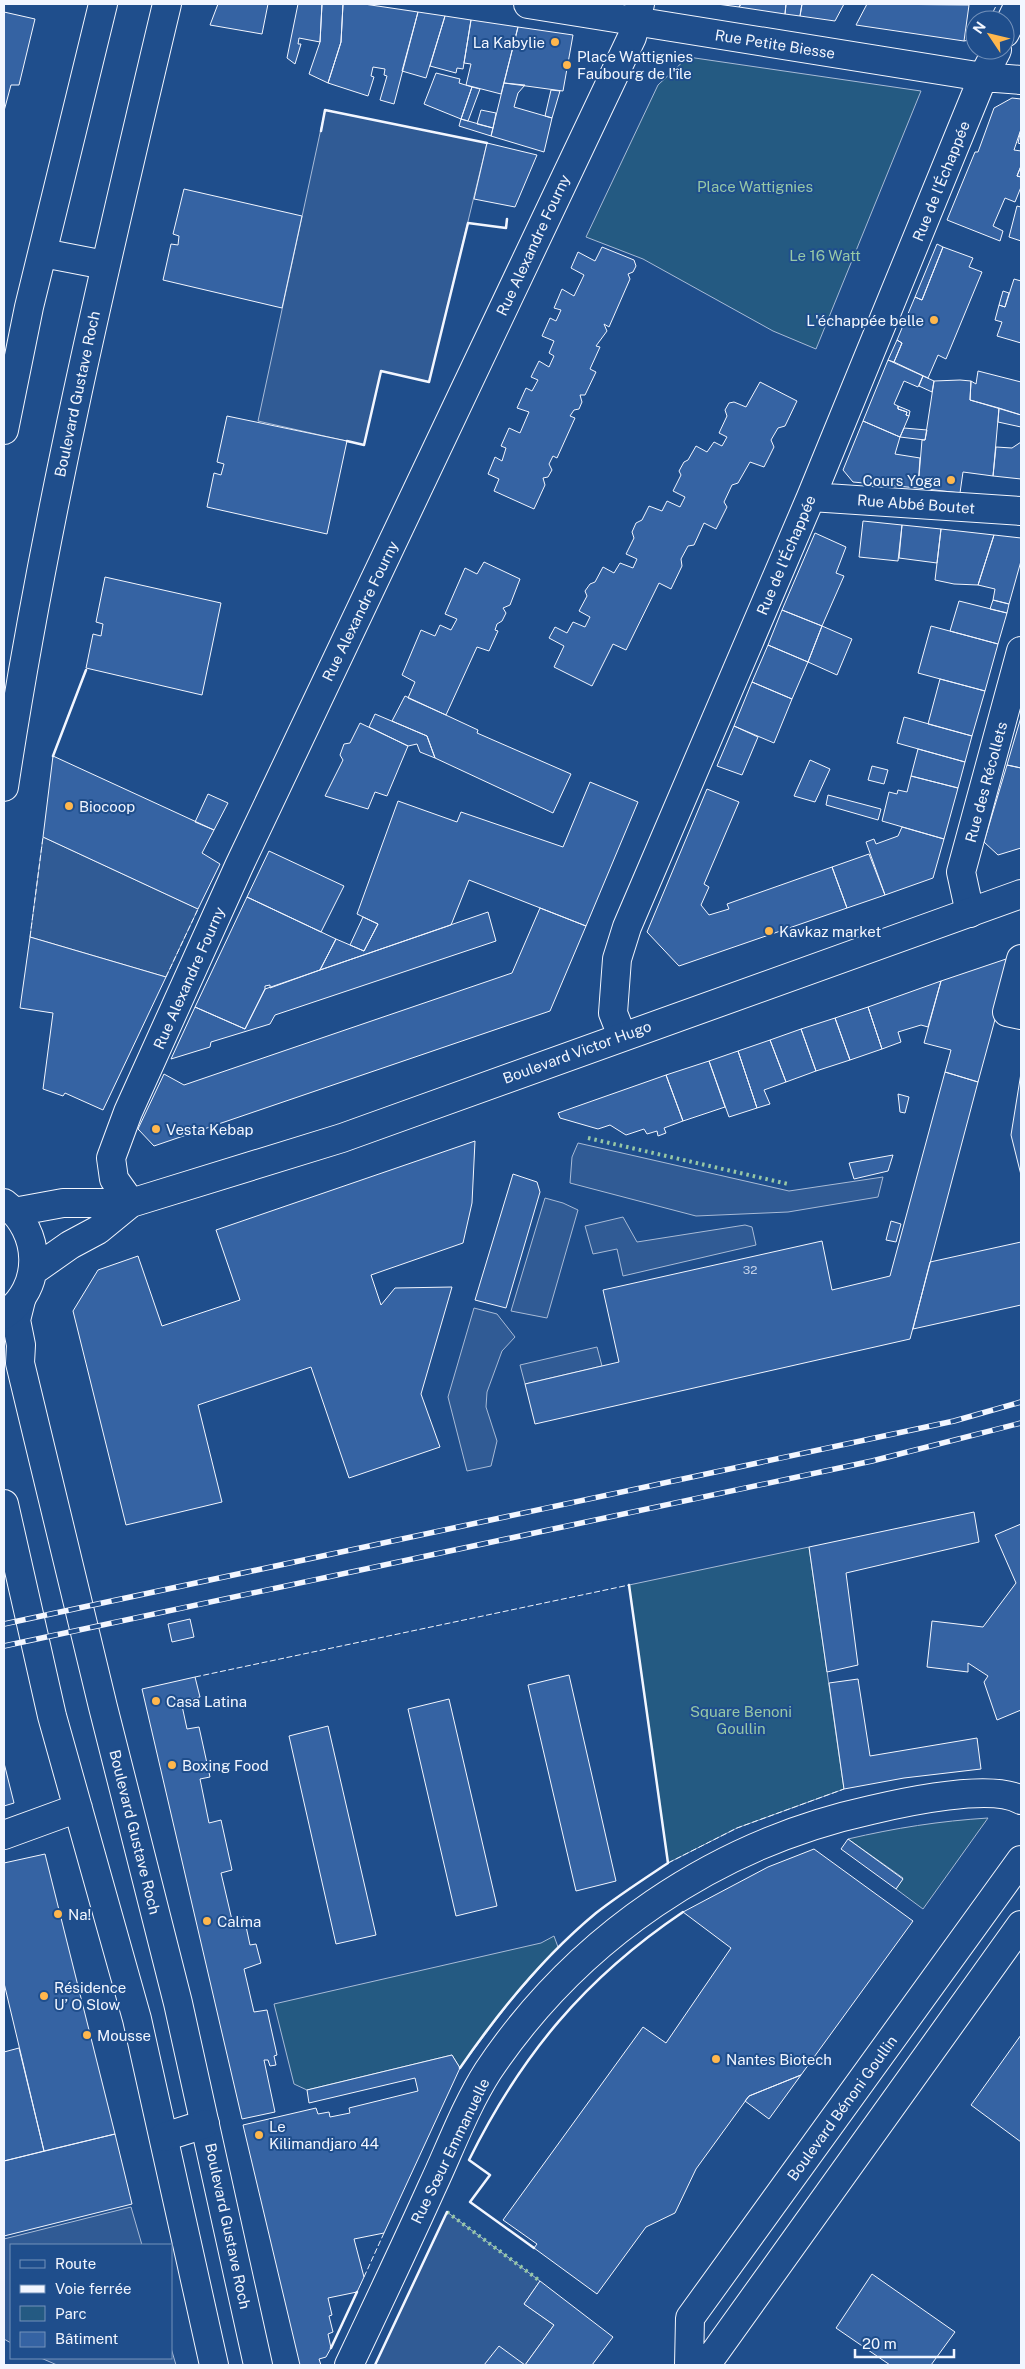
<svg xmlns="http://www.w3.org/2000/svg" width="1025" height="2369" font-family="'Public Sans',sans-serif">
	<rect width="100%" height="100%" fill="#1f4e8c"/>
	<path fill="#245a82" stroke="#a8bbd7" d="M688,57L921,91L816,349L773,331L643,259L586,237L658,85Z
		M809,1547L844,1789L737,1828L668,1863L629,1585Z
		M988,1818L923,1909L896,1889L903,1878L848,1839C895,1828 940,1821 988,1818Z
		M554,1936L558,1947L509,2003L460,2068L452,2055L307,2090L294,2084L274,2004L541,1943Z"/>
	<path fill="#305b95" stroke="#a8bbd7" d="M325,110L487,143L429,382L381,371L364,445L258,421Z
		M43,837L198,909L166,977L30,937Z
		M578,1143L789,1191L883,1177L878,1197L788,1212L696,1216L570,1183L572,1157Z
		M545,1198L563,1203L578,1210L547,1318L511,1311Z
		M623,1217L637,1242L745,1225L752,1227L756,1245L623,1276L617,1249L593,1254L585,1226Z
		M474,1308L497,1314L515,1337L502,1351L487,1392L486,1407L497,1441L491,1466L467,1471L448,1397Z
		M597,1347L602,1366L525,1384L520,1365Z
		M131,2207L142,2245H11V2343L4,2339V2239Z
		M447,2212L540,2281L524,2304L554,2325L525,2365H375Z
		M171,2348L176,2365H57L41,2358H171Z"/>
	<path fill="#3563a3" stroke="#f2f6ff" d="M218,4H268L262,34L210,25Z
		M298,4H322L320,42L299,38L298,44H301L295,64L287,58Z
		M322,4H343L341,42L328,83L309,74L320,42Z
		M343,4H364L418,12L394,104L380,100L387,76L384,75L385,69L373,67L371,76L374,77L368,96L328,83L341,42Z
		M717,4H741L739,7Z
		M741,4H786L785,14L739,7Z
		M786,4H802L800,16L785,14Z
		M802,4H844L835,21L800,16Z
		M867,4L969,5L964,41L856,25Z
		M4,12L35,19L19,85H11L4,111Z
		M418,12L445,16L426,78L402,71Z
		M445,16L471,20L463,69L457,68L456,73L430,66Z
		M471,20L518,27L501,94L466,85L471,64L464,63Z
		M518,27L573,35L563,91L504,83Z
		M436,73L460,79L459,83L472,87L461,119L424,104Z
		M504,83L525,85L518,93L514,107L552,118L544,152L491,136Z
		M472,87L480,89L468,121L461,119Z
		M551,90L560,91L552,118L545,116Z
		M1012,98L1021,99V129L1014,150L1021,151V166L1017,176L1021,177V187L1015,202L1005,198L993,226L1003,231L1000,241L947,220L975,152H978L994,108Z
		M481,110L496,113L493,128L477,124Z
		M461,119L493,128L491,136L459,126Z
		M1021,129V144L1018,143Z
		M487,143L537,155L515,207L474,199Z
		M1021,166V177L1017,176Z
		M184,189L302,216L282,308L163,280L171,244L178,245L179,236L173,234Z
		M1017,206L1021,207V241L1009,237Z
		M937,244L943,247L922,300L915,297Z
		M602,247L634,260L636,266L633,272L628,274L630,279L609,327L604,324L607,331L596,346L600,347L590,369L596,372L585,395H580L582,402L579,409L574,410L570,416L575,418L557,458L553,456L549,464L552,470L548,477L543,478L545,485L534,509L494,491L499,479L488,474L495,457L502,461L506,448L501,446L509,428L520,433L529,412L517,408L526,388L532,391L538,380L531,377L539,361L549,367L554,356L549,353L554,341L542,336L550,318L556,321L561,310L554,308L562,289L574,296L584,275L571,268L578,252L595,261Z
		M943,247L973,258L969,267L982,272L946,359L938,355L928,378L894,362L902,343L897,340L915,297L922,300Z
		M1014,279L1021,281V343L997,336L1002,322L995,320L999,305L1005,307Z
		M1003,291L1009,293L1005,307L999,305Z
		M897,340L902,343L894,362L888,360Z
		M888,360L923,376L918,387L904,381L894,404L898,406V409L907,412L906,415L909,416L900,437L863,421Z
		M978,371L1021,382V415L970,400L971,381L976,384Z
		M923,376L934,381L932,392L919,386Z
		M960,380L971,381L970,400L999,408L993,476L963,472L960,493L918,488L922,440H925L934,381Z
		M760,382L797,401L785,426L778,428L771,440L774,447L764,467L750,462L738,483L732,485L724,502L727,507L716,529L704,523L694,545L688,546L681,559L682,566L671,589L659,583L626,650L613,644L592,686L554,667L564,646L549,638L555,627L567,633L573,622L585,627L590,617L579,611L587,596L585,591L590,584L595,582L603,567L614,573L620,563L633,568L637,559L626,554L634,538L632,532L636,523L642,520L649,506L662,511L667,501L680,507L685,497L673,491L681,475L679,471L684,462L688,460L696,446L707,452L714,442L722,446L727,437L719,433L727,416L725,410L729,403L734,402L746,407Z
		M898,406L910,411L909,416L906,415L907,412L898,409Z
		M999,408L1021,415V427L998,422Z
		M227,416L347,441L327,534L207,507L214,473L221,475L224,464L217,462Z
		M863,421L900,437L895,454L920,458L918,488L853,482L843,470Z
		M904,428L927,430L925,440L900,437Z
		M1021,442V479L993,476L996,447L1012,448Z
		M863,521L902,525L898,561L859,557Z
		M902,525L941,529L937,563L899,558Z
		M941,529L994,535L978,585L954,584L935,580Z
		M815,533L846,547L836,573L844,576L822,626L782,610Z
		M994,535L1021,538V561L1009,604L993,600L995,589L978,585Z
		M484,562L520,579L510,605L503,608L506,613L502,621L497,624L495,630L498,631L489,651L477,647L446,715L408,698L415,682L402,675L421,630L435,636L440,625L451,630L457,619L445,614L465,568L477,574Z
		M105,577L221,603L202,695L86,668L93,634L101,636L103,624L96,622Z
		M993,600L1009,604L1007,613L990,609Z
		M959,601L1007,613L998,644L950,631Z
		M782,610L822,626L808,662L768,645Z
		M822,626L852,639L837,675L808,662Z
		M931,626L998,644L985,691L918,673Z
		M768,645L808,662L792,699L752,682Z
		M940,679L985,691L972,736L928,724Z
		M752,682L792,699L774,743L734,726Z
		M405,696L478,730L477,733L571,774L553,813L435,758L427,736L392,721Z
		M375,714L427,736L435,758L420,752L417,744L408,746L369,727Z
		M904,717L972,736L965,762L897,743Z
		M1021,717V768L1007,765Z
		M360,723L408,746L387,796L375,792L368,809L325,796L343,760L340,755L344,744L350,743Z
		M734,726L758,737L742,775L717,766Z
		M918,749L965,762L958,788L911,776Z
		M53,756L214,830L202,853L220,864L198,909L43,837Z
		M810,760L830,769L815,802L794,796Z
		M1007,765L1021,768V848L998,855L984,842Z
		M872,766L888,770L884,784L868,780Z
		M911,776L958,788L944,839L882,821L889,792L897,794L898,790L907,792Z
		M590,782L638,802L586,926L469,880L451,925L320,970L336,939L364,951L378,924L357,914L398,801L457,822L461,812L563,847Z
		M707,789L739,802L704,884L709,887L701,905L709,915L729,909L727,904L832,867L847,908L679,966L647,932Z
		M208,794L228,803L214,830L195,822Z
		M828,795L881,809L878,820L826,805Z
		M902,827L944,839L933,878L885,895L866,842L874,839L876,844L898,836Z
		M269,851L344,886L321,932L247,897Z
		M869,854L885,895L847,908L832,867Z
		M247,897L336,939L320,970L270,988V985L265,986V989L245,1029L195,1007Z
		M540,908L586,926L550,1011L154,1146L138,1129L164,1074L184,1085L512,973Z
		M488,912L496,941L275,1015L270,1024L211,1042L210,1047L171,1059L195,1007L245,1029L265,989Z
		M363,917L378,924L364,951L350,945Z
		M30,937L166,977L103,1110L65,1093L63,1096L43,1089L53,1013L20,1008Z
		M1012,957L978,1082L945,1072L951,1050L924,1043L941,981Z
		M941,981L928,1027L921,1025L898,1032L901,1042L882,1049L868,1007Z
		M868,1007L882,1049L850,1060L835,1018Z
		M835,1018L850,1060L816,1071L801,1029Z
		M801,1029L816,1071L786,1082L770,1040Z
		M770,1040L786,1082L764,1090L770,1104L757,1108L738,1051Z
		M738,1051L757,1108L729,1117L709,1061Z
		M709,1061L725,1107L683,1121L666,1075Z
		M945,1072L978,1082L910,1339L535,1424L525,1384L619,1362L603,1290L822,1241L832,1290L890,1276Z
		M1021,1073V1175L1011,1135Z
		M666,1075L683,1121L664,1128L666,1133L658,1136L657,1131L647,1134L644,1129L626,1135L610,1125L598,1129L560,1118L558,1113Z
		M898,1094L909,1097L905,1113L900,1112Z
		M475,1141L472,1203L463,1243L371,1275L381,1305L395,1288L452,1287L421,1394L440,1447L349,1478L311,1367L198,1405L222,1502L126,1525L73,1311L98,1270L138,1256L162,1326L240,1300L216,1230Z
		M893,1155L888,1171L854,1179L849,1163Z
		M513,1174L537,1182L540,1192L506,1308L475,1300Z
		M891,1221L901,1224L896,1242L886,1240Z
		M1021,1242V1305L913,1329L930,1262Z
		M974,1512L979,1542L846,1573L858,1665L827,1672L809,1547Z
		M1021,1524V1710L997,1720L984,1682L988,1676L968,1663V1672L927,1667L932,1621L983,1627L1016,1583L995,1535Z
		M190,1619L194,1637L172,1642L168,1624Z
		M569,1675L616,1881L576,1891L528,1685Z
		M195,1677L200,1697L181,1701L187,1729L199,1727L210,1777L200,1779L209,1823L221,1820L232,1870L221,1873L232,1920L244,1917L250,1945L256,1944L261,1963L244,1969L254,2012L267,2010L277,2055L274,2056L276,2065L270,2066L268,2060H264L275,2112L242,2119L142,1689Z
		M858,1679L870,1756L977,1738L981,1769L904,1778L844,1789L829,1683Z
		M449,1699L497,1906L456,1916L408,1709Z
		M328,1726L376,1935L336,1944L289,1736Z
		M4,1763L14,1803L4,1806Z
		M848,1839L903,1879L896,1889L841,1849Z
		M814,1849L913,1921L801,2075L749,2096L696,2169L675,2213L646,2227L597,2294L534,2248L537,2244L503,2220L643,2027L666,2043L731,1948L683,1912L768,1867Z
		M45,1854L115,2134L44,2151L4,1983V1863Z
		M1021,2035V2142L971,2105Z
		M19,2048L44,2151L4,2161V2052Z
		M452,2055L460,2068L384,2233L354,2239L364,2277L357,2292L328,2298L332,2315L329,2316L333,2332L328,2334L331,2348L326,2357L319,2359L321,2365H300L243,2125L316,2108L318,2114L329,2112L330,2117L350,2113L349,2108L418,2091L415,2078L309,2103L307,2090Z
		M801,2075L769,2119L745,2101L749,2096Z
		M115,2134L132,2204L4,2236V2161Z
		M872,2274L955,2332L931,2365H890L836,2328Z
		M540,2281L613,2337L592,2365H525L554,2325L524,2304Z
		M499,2346L525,2365H484Z"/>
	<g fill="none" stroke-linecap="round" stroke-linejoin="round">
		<defs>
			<path id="minor" d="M528,4L983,77L1021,80
				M1005,33L1019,4
				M811,497L1021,511
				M970,913L961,872L1021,651
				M1021,959L1007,1012L1021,1015
				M622,1036L613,1013L617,959L627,927L811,497L983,77L997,50
				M131,1203L114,1179L111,1158L128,1112L239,866L623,56L632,37L640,4
				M21,1300L16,1320L21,1345L20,1363L103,1707L178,2003L258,2365
				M4,1504L52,1716L137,2019L214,2365
				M4,1835L78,1808
				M349,2365C377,2306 405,2247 432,2187C450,2149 465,2107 488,2071C577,1938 715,1844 871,1810C905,1802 991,1783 1021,1800
				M689,2365L690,2318L1021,1860
				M706,2365L1021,1925"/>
			<path id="major" d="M43,253L105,265
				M4,430L29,307L103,4
				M4,787C44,523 105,264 167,4
				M4,1203C42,1231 44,1288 4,1315
				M14,1212L63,1203H131L342,1138L1021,894
				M33,1271L70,1245L98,1230L131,1203
				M164,2137L205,2124"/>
		</defs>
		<use href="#minor" stroke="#f2f6ff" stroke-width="30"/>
		<use href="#major" stroke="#f2f6ff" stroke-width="30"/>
		<use href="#minor" stroke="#1f4e8c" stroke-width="28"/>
		<use href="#major" stroke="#1f4e8c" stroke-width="28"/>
		<defs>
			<path id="rail" d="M4,1624L954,1421L1021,1402
				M4,1646L872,1461L1021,1423"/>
		</defs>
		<use href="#rail" stroke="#f2f6ff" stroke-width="5.5"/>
		<use href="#rail" stroke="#1f4e8c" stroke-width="4" stroke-dasharray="11" stroke-linecap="butt"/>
		<path stroke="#97c8a6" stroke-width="4" stroke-dasharray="2.5 4" stroke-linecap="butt" d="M588,1138L788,1184
			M447,2212L540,2281"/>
		<path stroke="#f2f6ff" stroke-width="1" stroke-dasharray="6 2.5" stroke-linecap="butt" d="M989,20L997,4
			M964,41L975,39
			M30,937L43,837
			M166,977L198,909
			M195,1677L629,1585
			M668,1863L737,1828L844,1789
			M364,2277L384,2233"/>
		<path stroke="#f2f6ff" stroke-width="2.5" d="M321,131L325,110L487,143
			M347,441L364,445L381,371L429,382L468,223L506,228L507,219
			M53,756L86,670
			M460,2068C499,2011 543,1957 596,1913C619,1895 644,1879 668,1863L629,1585
			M534,2248L470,2202L490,2175L469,2160C521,2055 585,1978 683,1912
			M331,2348L357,2292
			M375,2365L447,2212"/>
	</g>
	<g fill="#ffb74d" stroke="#1f4e8c" stroke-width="2">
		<circle cx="555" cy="42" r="5"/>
		<circle cx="567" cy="65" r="5"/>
		<circle cx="934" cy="320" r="5"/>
		<circle cx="951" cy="480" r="5"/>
		<circle cx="69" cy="806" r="5"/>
		<circle cx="769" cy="931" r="5"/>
		<circle cx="156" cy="1129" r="5"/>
		<circle cx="156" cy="1701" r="5"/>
		<circle cx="172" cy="1765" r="5"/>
		<circle cx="58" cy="1914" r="5"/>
		<circle cx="207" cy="1921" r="5"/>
		<circle cx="44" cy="1996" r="5"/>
		<circle cx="87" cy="2035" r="5"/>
		<circle cx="716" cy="2059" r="5"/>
		<circle cx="259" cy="2135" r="5"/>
	</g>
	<g text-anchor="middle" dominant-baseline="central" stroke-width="4" stroke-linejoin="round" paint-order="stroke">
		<g font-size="12" fill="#c3d1e8">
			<text x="750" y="1270">32</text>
		</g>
		<g font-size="15" fill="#f2f6ff" stroke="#1f4e8c" text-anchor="start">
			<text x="545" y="42" text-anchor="end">La Kabylie</text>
			<text x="577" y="56">Place Wattignies<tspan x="577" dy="17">Faubourg de l'île</tspan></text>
			<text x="924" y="320" text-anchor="end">L'échappée belle</text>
			<text x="941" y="480" text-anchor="end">Cours Yoga</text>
			<text x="79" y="806">Biocoop</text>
			<text x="779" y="931">Kavkaz market</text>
			<text x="166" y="1129">Vesta Kebap</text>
			<text x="166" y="1701">Casa Latina</text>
			<text x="182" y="1765">Boxing Food</text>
			<text x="68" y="1914">Na!</text>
			<text x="217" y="1921">Calma</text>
			<text x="54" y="1987">Résidence<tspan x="54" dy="17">U’ O Slow</tspan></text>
			<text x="97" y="2035">Mousse</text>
			<text x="726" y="2059">Nantes Biotech</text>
			<text x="269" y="2126">Le<tspan x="269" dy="17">Kilimandjaro 44</tspan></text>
		</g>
		<g font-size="15" fill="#f2f6ff" stroke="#1f4e8c">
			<text transform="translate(775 44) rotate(9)">Rue Petite Biesse</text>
			<text transform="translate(941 181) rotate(-68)">Rue de l'Échappée</text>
			<text transform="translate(533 245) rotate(-65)">Rue Alexandre Fourny</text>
			<text transform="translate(77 394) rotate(-78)">Boulevard Gustave Roch</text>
			<text transform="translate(916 504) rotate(4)">Rue Abbé Boutet</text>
			<text transform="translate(786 555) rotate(-67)">Rue de l'Échappée</text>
			<text transform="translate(360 611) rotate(-64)">Rue Alexandre Fourny</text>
			<text transform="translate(986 782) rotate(-75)">Rue des Récollets</text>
			<text transform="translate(189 978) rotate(-66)">Rue Alexandre Fourny</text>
			<text transform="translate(577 1052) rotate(-20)">Boulevard Victor Hugo</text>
			<text transform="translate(135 1832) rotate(76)">Boulevard Gustave Roch</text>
			<text transform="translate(842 2108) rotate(-54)">Boulevard Bénoni Goullin</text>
			<text transform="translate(450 2151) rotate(-64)">Rue Sœur Emmanuelle</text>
			<text transform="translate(228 2226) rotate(78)">Boulevard Gustave Roch</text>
		</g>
		<g font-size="15" fill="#97c8a6" stroke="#1f4e8c">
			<text x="755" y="186">Place Wattignies</text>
			<text x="825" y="255">Le 16 Watt</text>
			<text x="741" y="1711">Square Benoni<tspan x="741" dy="17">Goullin</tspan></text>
		</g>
	</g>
	<rect width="1025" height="2369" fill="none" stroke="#f2f6ff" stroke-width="10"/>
	<rect x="10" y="2244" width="162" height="115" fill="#1f4e8c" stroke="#7391ba"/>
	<rect x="20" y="2260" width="25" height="8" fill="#1f4e8c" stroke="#7391ba"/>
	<text x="55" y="2269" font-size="15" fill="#f2f6ff">Route</text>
	<rect x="20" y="2285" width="25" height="8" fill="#f2f6ff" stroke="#7391ba"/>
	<text x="55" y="2294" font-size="15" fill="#f2f6ff">Voie ferrée</text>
	<rect x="20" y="2306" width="25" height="15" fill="#245a82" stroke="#7391ba"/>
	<text x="55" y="2319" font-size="15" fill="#f2f6ff">Parc</text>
	<rect x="20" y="2332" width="25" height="15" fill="#3563a3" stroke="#7391ba"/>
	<text x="55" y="2344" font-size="15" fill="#f2f6ff">Bâtiment</text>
	<g transform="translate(990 35) rotate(305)"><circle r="24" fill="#1f4e8c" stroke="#7391ba"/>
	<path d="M0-4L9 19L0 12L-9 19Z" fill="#ffb74d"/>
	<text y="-8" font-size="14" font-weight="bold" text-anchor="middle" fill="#f2f6ff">N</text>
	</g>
	<path d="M855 2349v8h99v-8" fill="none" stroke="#f2f6ff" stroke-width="2.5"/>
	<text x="862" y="2349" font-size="15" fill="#f2f6ff" stroke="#1f4e8c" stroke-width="4" paint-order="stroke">20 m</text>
</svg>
